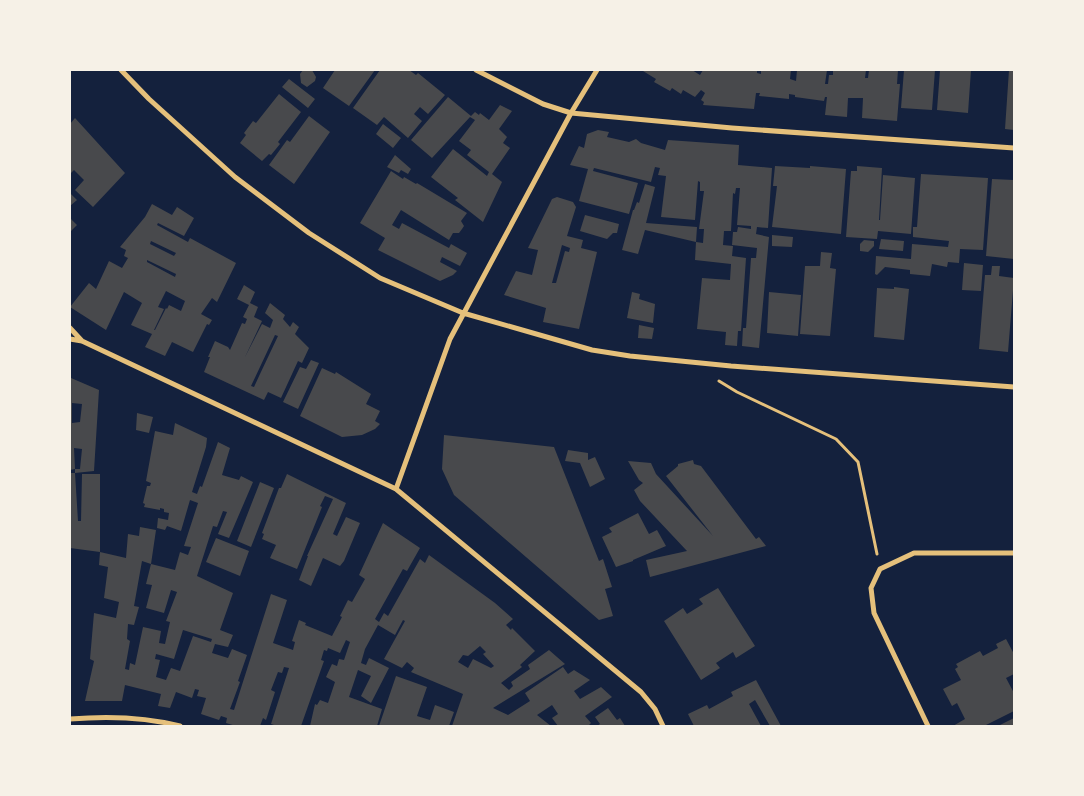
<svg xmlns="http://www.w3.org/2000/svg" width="1084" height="796" font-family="Overpass,sans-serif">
	<rect width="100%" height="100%" fill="#14213d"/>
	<path fill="#48494c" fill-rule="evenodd" d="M303,70H312L316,77L315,81L307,87L301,83L300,74Z
		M335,70H375L349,106L323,88Z
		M380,70H409L416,75L418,73L445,95L428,114L420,107L414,114L422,121L408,138L384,117L377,125L353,108Z
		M644,70H692L700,75L703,70H757V73L761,74V70H791L790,79L796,81L797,70H827L825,84H828L829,75H833V70H866L865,78H868L869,70H898L897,84H900L897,121L862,118L863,98H848L847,117L825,115L827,97H825L824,101L795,97V95L789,94V99L759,96L760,93H756L754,109L703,105L704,102L701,100L705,93L701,90L695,97L683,90L681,94L672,88L670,91L654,82L656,79L643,71Z
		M904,70H935L932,110L901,108Z
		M940,70H971L968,113L937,110Z
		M1009,70H1014V130L1005,129Z
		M289,79L315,99L308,108L282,87Z
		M279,94L301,112L278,142L280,144L271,155L269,154L262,161L240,143L246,135L244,133L253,121L256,123Z
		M448,97L471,116L475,112L479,115L480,113L489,120L500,105L512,111L499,129L507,137L503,143L510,148L492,174L502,182L483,222L455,200L458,198L431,177L453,149L487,176L489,172L467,155L471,150L459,141L475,120L470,117L432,158L411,140Z
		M309,116L330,132L294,184L269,165L287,140L290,142Z
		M75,118L125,173L93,207L75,190L84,180L74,170L70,174V124Z
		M383,124L401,138L393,148L376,134Z
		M598,130L609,132L607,137L629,142L636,139L641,143L665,150L668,140L739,145L738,165L772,168L768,228L757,227L756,234L769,237L759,348L742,346L743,328H746L751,258H756L757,248L732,245L733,232H737L738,227L751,229V226L737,225L740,188H736L735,194L733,193L731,231H724L723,245L733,246L732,256L746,258L741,331H738L737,346L725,345L726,332L697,329L702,278L730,280L731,264L695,260L696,242L645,230L638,254L622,250L633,210H634L637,202L639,203L645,184L655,187L646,223L697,227L696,242L703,243L704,229H699L704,191H700V182L698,181L695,220L661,217L666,176L658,175L660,168L655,167L651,182L594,168L593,171L638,183L629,214L579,201L588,169L570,165L579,146L584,148L587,134Z
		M395,155L411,169L408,174L401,170L399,173L387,167Z
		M775,166L810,168V166L846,169L841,234L772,227L777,186H773Z
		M857,166L882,168L879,220H880L883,175L915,178L911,234L878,231L877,239L846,237L851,171H857Z
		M391,171L403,179L404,177L416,184L417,183L467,213L461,221L464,226L462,229L459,233H453L449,240L401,210L392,225L399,229L402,223L449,248L451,244L467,253L460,266L442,257L440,262L457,271L453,275L440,281L378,250L385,238L360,223Z
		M921,174L988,178L983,250L960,249L959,263L948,262L947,267L932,264L930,276L910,274V270L885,267L877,275L875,274L876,256L911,259L912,244L948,247L949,241L913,237V227H917Z
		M992,179L1014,180V259L986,256Z
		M70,193L77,200L70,206Z
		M557,197L573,202L576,207L567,236L583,240L581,248L597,252L579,329L543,322L546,308L504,295L516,271L532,275L538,250L528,248L552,199ZM562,245L570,248L569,252L565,251L556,283H552Z
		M152,204L172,215L177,207L194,218L184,236L158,223L157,225L188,242L190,238L236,263L217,302L212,298L201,314L212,320L209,325L207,324L193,352L172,342L165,356L145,347L152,334L131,325L142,303L124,292L106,330L70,307L89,283L96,289L109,261L122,268L128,258L124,256L126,250L120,247L145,217ZM151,241L176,253L174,256L150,244ZM147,260L176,274L175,277L147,262ZM166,291L185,301L181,311L169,305L167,309L166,308L155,330H154L164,309L158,307Z
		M585,215L619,224L617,233H613L607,239L580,231Z
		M70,218L77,225L70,232Z
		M772,235L793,237L792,247L772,246Z
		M881,239L904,241L903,251L879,249Z
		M864,240L874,241V246L868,252L860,251V244Z
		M821,252L832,253L830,268L836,269L830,336L800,334L805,266H820Z
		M964,263L983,265L981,291L962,290Z
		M992,266H1000L999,276L1014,278L1008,352L979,349L985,275H991Z
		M244,285L255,292L250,303L258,307L254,317L262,321L245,357L262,324L270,328L273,320L265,313L270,303L285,315L283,319L290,327L293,322L299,327L295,334L309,348L302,363L298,361L281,398L268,392L264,400L204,372L210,357H208L215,341L228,347L230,350L242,323L245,324L247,319L243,317L249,305L237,299ZM275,335L278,336L260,374L254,387L251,386Z
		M894,287L909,289L904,340L874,337L877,288L894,289Z
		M632,292L640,294L639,299L655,304L653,323L627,318Z
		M769,292L801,295L798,336L767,333Z
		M639,325L654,328L652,339L638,338Z
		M311,360L319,363L298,409L283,402L300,367L306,369Z
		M322,368L335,374L336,372L371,394L366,404L380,411L375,421L380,424L375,429L362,435L342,437L300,416Z
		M71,378L99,390L94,471L75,473V469H80L82,449L74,448L75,469L70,470ZM72,403L82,404L80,422L72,423Z
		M137,413L153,417L149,433L136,430Z
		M175,423L207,438L206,447L192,492L197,494L200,486L202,487L218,442L230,448L222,475L239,480L241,476L253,482L229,538L218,534L227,512L223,511L217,527L213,526L197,576L233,593L220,630L233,635L228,647L215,644L212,653L228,658L232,649L247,655L238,681L240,682L230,709L234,710L271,594L287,600L273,643L293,650L295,642L292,641L299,620L306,623L305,625L332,636L342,617L340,616L348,600L352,602L365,579L359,575L383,523L420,548L407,571L403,569L375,619L379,622L384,613L388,616L420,559L425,563L429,555L495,603L513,619L506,625L511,630L512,628L535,651L520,665L522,667L501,683L509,690L513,686L511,682L530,669L528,665L549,650L565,664L493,708L508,715L530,701L525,693L563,667L568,674L574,670L590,680L574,691L580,699L601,687L612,697L585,716L591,723L588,726H558L552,718L558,714L552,705L537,715L551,726H452L463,694L411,672L414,668L407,662L402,668L384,659L405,621L403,620L395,635L378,625L365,649L361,663L366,665L369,658L389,668L371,703L361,696L371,676L358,670L349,697L382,709L377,726H310L315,704L317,705L320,700L328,703L335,682L326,677L332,664L337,666L339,659L344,660L350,642L346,640L340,653L328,648L327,651L324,650L321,660L324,661L301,726H277L271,724L289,668L284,667L282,673L278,672L271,690L275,692L266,720L263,718L260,726H236L226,723L227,718L221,716L219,720L201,714L206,698L197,696L199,690L195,689L192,698L176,692L170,708L158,706L161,694L125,685L122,701H85L94,661L90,659L94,613L116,618L119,602L104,598L108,567L99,565L100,552L126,558L128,534L139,536L140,527L156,530L151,564L175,570L180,552L188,555L191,547L184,546L198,503L190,500L181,531L167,526L165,530L157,528L158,518L168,520L169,513L164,512V509L160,508V510L144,507L145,504L143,503L147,486H150L151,483L146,481L155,431L173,435ZM142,561L151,564L146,584L152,585L146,608L164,613L171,590L177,592L166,621L170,622L165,644L159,643L161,631L143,627L135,665L130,663L129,670L125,669L130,641L127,639L128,624L134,625L139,607L134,606ZM183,630L212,639L211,642L193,636L180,671L171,668L166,680L156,677L160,660L155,659L156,654L174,659ZM480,646L486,652L483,654L494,666L491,668L473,659L468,668L458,662L463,655L468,656Z
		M444,435L554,447L599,561L603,559L612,587L605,589L613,616L599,620L454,495L442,469Z
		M568,450L588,453V460L595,457L605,479L590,487L580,463L565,461Z
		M693,460L694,464L701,466L756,539L759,537L766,546L650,577L646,560L687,551L640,501L634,490L643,483L639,480L628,461L651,463L656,474L713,536L666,476L678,466V464Z
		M70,473H75L78,521H81L82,474H100V552L70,548Z
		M287,474L346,503L333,534L337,536L346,517L360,523L344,561L340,566L323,558L311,586L299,580L308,556H307L333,499L325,496L320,506L322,507L297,569L270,558L276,545L262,539L264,534L262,533L279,488H281Z
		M260,482L274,488L251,547L237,541Z
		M638,513L649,534L657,530L666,546L633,560V561L616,567L602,537L612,532L609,528Z
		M216,538L249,551L240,576L206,562Z
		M718,588L755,646L736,658L733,652L716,663L720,668L701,680L664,621L683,608L687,614L703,604L699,599Z
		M1006,639L1014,654V674L1006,678L1014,693V711L984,726H953L965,719L957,703L952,706L943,689L961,680L955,669L958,667L956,664L980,651L983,656L998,648L996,644Z
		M396,676L427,687L417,716L430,720L435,705L454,712L449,726H379Z
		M756,680L781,726H770L755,700L749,704L761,726H694L688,714L707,705L709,709L733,696L731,692Z
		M608,708L617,720L620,718L625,726H597L600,724L595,717Z
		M1014,718V726H998Z"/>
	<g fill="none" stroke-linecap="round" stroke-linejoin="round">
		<path stroke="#e5c07b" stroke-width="3" d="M719,381L737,392L836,439L858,462L877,554"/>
		<path stroke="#e5c07b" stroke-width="5" d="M121,70L149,99L235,177L309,233L380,278L463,313L592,350L630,356L731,366L1014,387
			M476,70L543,104L571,113L732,128L1014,148
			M70,328L82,341
			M70,339L82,341L396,489L641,692L655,709L663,726
			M396,489L450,339L571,113L597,70
			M70,719C106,716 145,717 180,726
			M928,726L874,613L871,588L880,569L914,553H1014"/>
	</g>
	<rect width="1084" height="796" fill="none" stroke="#f6f1e7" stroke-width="142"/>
</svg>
